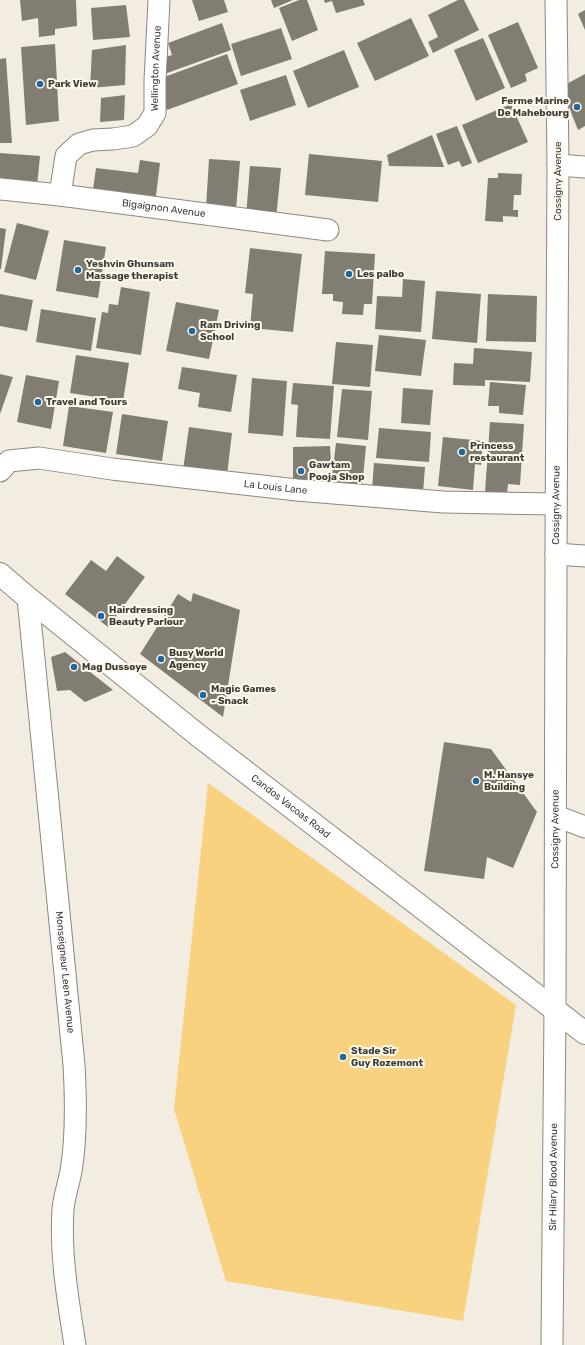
<svg xmlns="http://www.w3.org/2000/svg" width="585" height="1345" font-family="Rubik,sans-serif">
	<rect width="100%" height="100%" fill="#f2ece1"/>
	<path fill="#f8d27f" d="M208,783L516,1005L463,1321L226,1281L174,1109Z"/>
	<path fill="#827d73" d="M20,0H76L77,26L55,29V35L39,37L38,18L22,21Z
		M192,0H224L228,12L199,21Z
		M271,0H293L274,8Z
		M299,0H307L318,30L292,41L279,8Z
		M324,0H363L365,5L336,13L332,1L325,3Z
		M458,0H464L479,30L433,53L428,42L438,37L428,15Z
		M126,5L130,37L93,40L91,8Z
		M585,10V30L578,14Z
		M411,18L429,56L375,81L357,43Z
		M518,22L538,68L525,74L527,81L511,88L488,35Z
		M222,23L231,50L159,76L162,58L172,55L168,43Z
		M281,28L292,59L241,76L231,44Z
		M483,38L505,88L476,101L454,50Z
		M55,44L59,121L26,125L21,47Z
		M126,45L125,85L90,88L92,50Z
		M344,50L359,87L308,108L293,71Z
		M227,54L238,84L167,110L156,80Z
		M6,58L12,143H0V59Z
		M585,74V126L578,130L561,87Z
		M286,75L296,105L250,121L240,90Z
		M125,95L124,120L100,122L101,98Z
		M511,104L528,142L478,163L462,125Z
		M457,126L472,163L462,167L459,161L448,165L436,134Z
		M432,135L444,167L389,166L387,155Z
		M0,153L40,156L37,186H0Z
		M309,154L382,161L378,202L305,195Z
		M209,159L240,161L236,209L206,207Z
		M140,160L160,163L155,204L92,197L96,168L138,173Z
		M250,166L281,168L276,219L246,217Z
		M498,173L522,174L521,195H514L513,210H518V217L503,216V222L485,221L488,178H498Z
		M17,223L49,231L36,280L4,272Z
		M0,228L6,229L1,269H0Z
		M64,240L106,247L98,298L56,291Z
		M250,248L302,254L293,332L250,328L253,294L245,293Z
		M325,251L375,254L372,304H364L363,315L342,314L343,302L333,301V294H322Z
		M403,279L425,281L421,332L375,329L377,296L402,297Z
		M121,287L150,292L141,355L96,348L102,312L108,313L109,304L118,305Z
		M436,291L481,294L477,343L432,339Z
		M0,294L33,300L27,331L0,326Z
		M488,294L537,296L536,342L486,341Z
		M176,302L219,310L209,359L166,351Z
		M41,309L96,318L91,351L36,342Z
		M379,335L426,340L421,376L375,371Z
		M336,342L373,345L370,387L332,384Z
		M474,348L532,352L530,382L485,380V386L453,385L454,363L473,364Z
		M76,355L129,363L123,401L70,393Z
		M182,367L237,375L231,412L198,407L200,393L178,389Z
		M0,374L13,377L0,414Z
		M26,375L59,381L51,429L17,422Z
		M252,378L287,381L283,436L248,433Z
		M490,382L526,385L523,415L499,413V406H488Z
		M293,383L334,386L330,439L296,437L298,405L291,404Z
		M403,388L433,390L430,425L401,423Z
		M342,389L372,391L368,440L337,437Z
		M69,406L113,412L106,453L63,446Z
		M122,414L168,421L162,461L116,454Z
		M490,422L524,424L520,485L508,484L507,494L485,492Z
		M189,427L232,433L227,475L183,470Z
		M379,428L431,432L429,462L376,458Z
		M443,437L483,441L481,465L475,464L473,490L438,486Z
		M336,443L366,446L362,488L331,485Z
		M330,446L331,462H309V481H293V447Z
		M374,463L425,467L423,493L372,489Z
		M117,556L145,577L108,627L65,594L91,560L106,571Z
		M193,593L240,610L223,717L140,654L178,594L191,602Z
		M65,652L113,690L85,702L70,690L57,691L51,657Z
		M444,742L491,749L537,812L513,868L487,857L484,879L424,871Z"/>
	<g fill="none" stroke-linecap="round" stroke-linejoin="round">
		<defs>
			<g id="minor">
				<path d="M558,165L585,167"/>
				<path id="s1" d="M0,189L60,195L328,230"/>
				<path id="s2" d="M60,195L66,156L79,144L93,140L113,139L133,136L147,126L155,113V81L159,0"/>
				<path id="s3" d="M0,471L9,461L39,458L112,469L297,490L443,502L556,504"/>
				<path d="M556,554L585,556"/>
				<path id="s4" d="M28,598L74,1065C76,1100 77,1136 71,1171C69,1183 64,1196 63,1209C60,1255 68,1300 75,1345"/>
				<path d="M556,816L585,827"/>
				<path id="s5" d="M552,1345L555,1009L556,554L558,165L556,0"/>
			</g>
			<g id="major">
				<path id="s6" d="M0,574L28,598L199,736L585,1033"/>
			</g>
		</defs>
		<use href="#minor" stroke="#8d887e" stroke-width="23"/>
		<use href="#major" stroke="#8d887e" stroke-width="24"/>
		<use href="#minor" stroke="#fff" stroke-width="21"/>
		<use href="#major" stroke="#fff" stroke-width="22"/>
	</g>
	<g fill="#22679c" stroke="#fffaee" stroke-width="1.5">
		<circle cx="40" cy="84" r="4"/>
		<circle cx="577" cy="107" r="4"/>
		<circle cx="78" cy="270" r="4"/>
		<circle cx="349" cy="274" r="4"/>
		<circle cx="192" cy="331" r="4"/>
		<circle cx="38" cy="402" r="4"/>
		<circle cx="462" cy="452" r="4"/>
		<circle cx="301" cy="471" r="4"/>
		<circle cx="101" cy="616" r="4"/>
		<circle cx="161" cy="659" r="4"/>
		<circle cx="74" cy="667" r="4"/>
		<circle cx="203" cy="695" r="4"/>
		<circle cx="476" cy="781" r="4"/>
		<circle cx="343" cy="1057" r="4"/>
	</g>
	<g text-anchor="middle" dominant-baseline="central" stroke-width="4" stroke-linejoin="round" paint-order="stroke">
		<g font-size="10" fill="#3d3b36" stroke="#fffaee">
			<text stroke="none"><textPath href="#s2" startOffset="189">Wellington Avenue</textPath></text>
			<text transform="translate(558 181) rotate(-90)">Cossigny Avenue</text>
			<text stroke="none"><textPath href="#s1" startOffset="165">Bigaignon Avenue</textPath></text>
			<text stroke="none"><textPath href="#s3" startOffset="282">La Louis Lane</textPath></text>
			<text stroke="none"><textPath href="#s5" startOffset="840">Cossigny Avenue</textPath></text>
			<text stroke="none"><textPath href="#s6" startOffset="372">Candos Vacoas Road</textPath></text>
			<text stroke="none"><textPath href="#s5" startOffset="516">Cossigny Avenue</textPath></text>
			<text stroke="none"><textPath href="#s4" startOffset="376">Monseigneur Leen Avenue</textPath></text>
			<text stroke="none"><textPath href="#s5" startOffset="168">Sir Hilary Blood Avenue</textPath></text>
		</g>
		<g font-size="10" font-weight="bold" fill="#3d3b36" stroke="#fffaee" text-anchor="start">
			<text x="48" y="84">Park View</text>
			<text x="569" y="101" text-anchor="end">Ferme Marine<tspan x="569" dy="12">De Mahebourg</tspan></text>
			<text x="86" y="264">Yeshvin Ghunsam<tspan x="86" dy="12">Massage therapist</tspan></text>
			<text x="357" y="274">Les palbo</text>
			<text x="200" y="325">Ram Driving<tspan x="200" dy="12">School</tspan></text>
			<text x="46" y="402">Travel and Tours</text>
			<text x="470" y="446">Princess<tspan x="470" dy="12">restaurant</tspan></text>
			<text x="309" y="465">Gawtam<tspan x="309" dy="12">Pooja Shop</tspan></text>
			<text x="109" y="610">Hairdressing<tspan x="109" dy="12">Beauty Parlour</tspan></text>
			<text x="169" y="653">Busy World<tspan x="169" dy="12">Agency</tspan></text>
			<text x="82" y="667">Mag Dussoye</text>
			<text x="211" y="689">Magic Games<tspan x="211" dy="12">- Snack</tspan></text>
			<text x="484" y="775">M. Hansye<tspan x="484" dy="12">Building</tspan></text>
			<text x="351" y="1051">Stade Sir<tspan x="351" dy="12">Guy Rozemont</tspan></text>
		</g>
	</g>
</svg>
